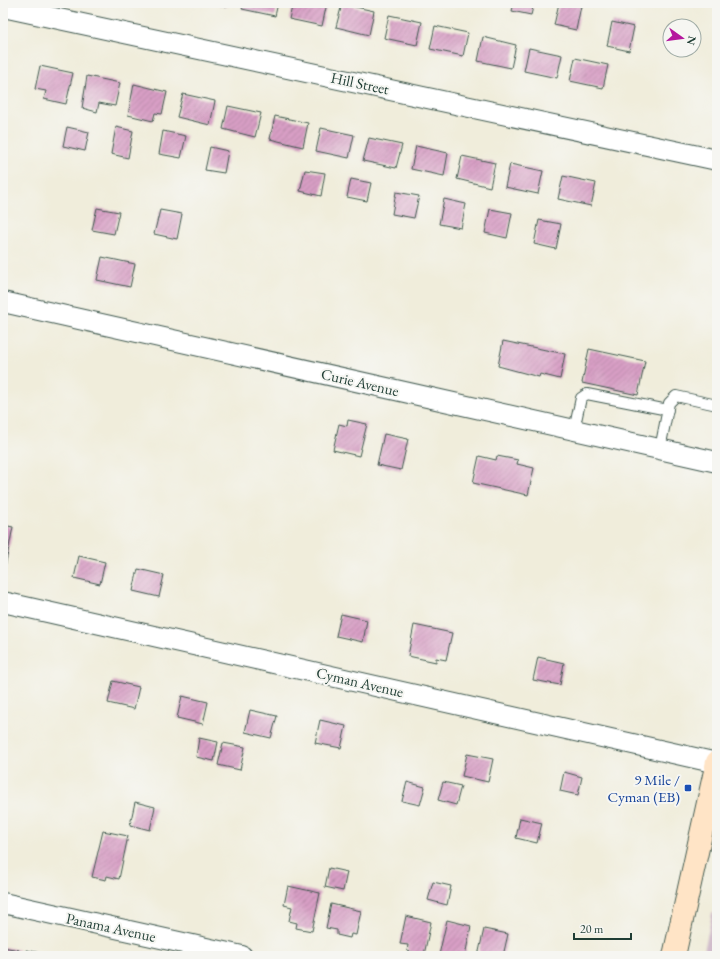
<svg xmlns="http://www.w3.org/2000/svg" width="720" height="959" font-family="'EB Garamond',serif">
	<defs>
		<pattern id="building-hatch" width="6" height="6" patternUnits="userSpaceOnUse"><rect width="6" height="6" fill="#d89fc5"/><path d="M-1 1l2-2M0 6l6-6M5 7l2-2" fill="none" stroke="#af83a1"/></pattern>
	</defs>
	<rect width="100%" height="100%" fill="#f6f6f2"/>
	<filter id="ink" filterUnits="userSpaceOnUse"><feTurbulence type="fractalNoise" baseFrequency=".025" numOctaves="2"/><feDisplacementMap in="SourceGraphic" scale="8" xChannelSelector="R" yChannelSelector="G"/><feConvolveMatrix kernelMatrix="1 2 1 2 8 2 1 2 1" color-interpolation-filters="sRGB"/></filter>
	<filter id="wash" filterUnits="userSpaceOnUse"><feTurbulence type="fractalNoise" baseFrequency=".012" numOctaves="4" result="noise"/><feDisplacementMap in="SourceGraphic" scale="16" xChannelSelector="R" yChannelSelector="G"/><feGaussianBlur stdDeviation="0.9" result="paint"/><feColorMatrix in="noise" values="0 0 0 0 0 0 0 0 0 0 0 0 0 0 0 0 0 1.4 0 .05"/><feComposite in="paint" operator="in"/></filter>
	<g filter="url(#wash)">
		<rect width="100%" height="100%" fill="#f0eddb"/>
		<path fill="#d1bdcc" d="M712,913L717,914V956H703Z"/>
		<g id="blocks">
			<path fill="url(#building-hatch)" d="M211,3H228L227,7Z
				M244,3H278L275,16L242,9Z
				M293,3H327L322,26L289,19Z
				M514,3H534L531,15L512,11Z
				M559,3L581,6L576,30L554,25Z
				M342,4L374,11L369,35L336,27Z
				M389,15L422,22L417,45L384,38Z
				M612,22L634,27L629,51L607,46Z
				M435,26L468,33L463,56L430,49Z
				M483,37L516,45L511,68L478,61Z
				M529,48L562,55L557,78L524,71Z
				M575,58L608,65L603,88L570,81Z
				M40,66L73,73L66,104L44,99L46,91L35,89Z
				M87,76L120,83L115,106L99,103L97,112L82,108Z
				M134,84L167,92L162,114L155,113L153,121L128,115Z
				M183,94L215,101L210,125L177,117Z
				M228,106L261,113L255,137L223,129Z
				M275,116L308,123L303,147L270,139Z
				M67,127L89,132L85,151L63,146Z
				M116,127L133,131L128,158L111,154Z
				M321,128L354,135L349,158L316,151Z
				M163,131L186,136L181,158L159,154Z
				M369,138L402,145L396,168L363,161Z
				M416,146L448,153L444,176L411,169Z
				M210,147L228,151L224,173L205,170Z
				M462,156L495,163L490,187L457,179Z
				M510,164L543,171L538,194L505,187Z
				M305,170L325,173L321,196L300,191Z
				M563,176L596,183L591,206L558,199Z
				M351,179L371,183L367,201L347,197Z
				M396,192L419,196L414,218L392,214Z
				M444,199L466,204L461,228L439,224Z
				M97,208L119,212L114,234L92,230Z
				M490,209L512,213L507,238L485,233Z
				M160,210L182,214L177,239L154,234Z
				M539,220L561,224L556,249L534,244Z
				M102,257L135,264L130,287L97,280Z
				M503,341L565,354L560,379L540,374L539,377L498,366Z
				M589,349L645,361L638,395L582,383Z
				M348,420L367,424L359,456L333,450L339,424L347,426Z
				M384,434L408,439L401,470L377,465Z
				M479,456L496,460L497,456L518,460L517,464L534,468L528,495L473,483Z
				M3,525L13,527L4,572H3Z
				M79,556L105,562L100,584L74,578Z
				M138,569L164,575L159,597L133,591Z
				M341,614L367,620L363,642L336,636Z
				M414,625L452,633L446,660L436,658V662L408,656Z
				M538,657L564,663L560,685L533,680Z
				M113,681L139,687L134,709L108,703Z
				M182,696L208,702L203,724L177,718Z
				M250,710L277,716L271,738L245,732Z
				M320,720L346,726L341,748L315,743Z
				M199,738L218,742L214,761L196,757Z
				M223,743L245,747L240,770L218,765Z
				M467,754L493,759L488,782L462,776Z
				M564,772L582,777L578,795L560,791Z
				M407,782L425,787L420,805L402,801Z
				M443,782L461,786L456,805L438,800Z
				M135,802L155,807L150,830L130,825Z
				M520,818L542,823L537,843L516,838Z
				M103,831L128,836L119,879L107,876L106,880L92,877Z
				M329,868L347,872L343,891L325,887Z
				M433,882L451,886L447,905L428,900Z
				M288,886L320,893L312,931L296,928L297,923L289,921L292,907L284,905Z
				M331,904L361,911L356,935L351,934L350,938L337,935V930L326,928Z
				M406,916L431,922L424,955L407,951L408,945L400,944Z
				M447,920L471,926L465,956L439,955Z
				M484,929L508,934L503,956H478Z
				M3,947L19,950L18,956H3Z
				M26,950L50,955L49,956H25Z"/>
		</g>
	</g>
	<g filter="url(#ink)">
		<use href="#blocks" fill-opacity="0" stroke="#3e574d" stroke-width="1"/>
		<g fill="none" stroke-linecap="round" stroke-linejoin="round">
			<defs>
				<path id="lane" d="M574,430L581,398L587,394L668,410
					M660,449L669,403L676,396L717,405"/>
				<path id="street" d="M3,7L717,160
					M3,302L717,462
					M3,602L717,763
					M3,903L242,956"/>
				<path id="secondary" d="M674,956L717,762"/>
			</defs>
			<use href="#lane" stroke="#3e574d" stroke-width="12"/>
			<use href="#street" stroke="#3e574d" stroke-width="22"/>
			<use href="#secondary" stroke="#3e574d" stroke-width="24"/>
			<use href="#lane" stroke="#fff" stroke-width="10"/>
			<use href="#street" stroke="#fff" stroke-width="20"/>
			<use href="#secondary" stroke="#ffe4c6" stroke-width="22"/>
		</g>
	</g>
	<rect fill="#1a4fb4" stroke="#f6f6f2" stroke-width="1.5" x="684" y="784" width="8" height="8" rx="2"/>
	<g text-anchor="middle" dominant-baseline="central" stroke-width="4" stroke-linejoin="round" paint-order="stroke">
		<g font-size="15" fill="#1f3d34" stroke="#f6f6f2">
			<text transform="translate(360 83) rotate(12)">Hill Street</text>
			<text transform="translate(360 382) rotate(13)">Curie Avenue</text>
			<text transform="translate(360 682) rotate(13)">Cyman Avenue</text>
			<text transform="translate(111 927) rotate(12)">Panama Avenue</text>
		</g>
		<g font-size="15" fill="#164399" stroke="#f6f6f2" text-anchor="end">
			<text x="680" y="779">9 Mile /<tspan x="680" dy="17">Cyman (EB)</tspan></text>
		</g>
	</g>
	<rect width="720" height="959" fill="none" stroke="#f6f6f2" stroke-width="16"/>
	<g transform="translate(682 38) rotate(104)"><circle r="19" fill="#f6f6f2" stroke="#a0aca6"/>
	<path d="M0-3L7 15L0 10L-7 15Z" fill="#b5179e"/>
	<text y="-6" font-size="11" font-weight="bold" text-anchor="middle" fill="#1f3d34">N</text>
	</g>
	<path d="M574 933v6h57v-6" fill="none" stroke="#1f3d34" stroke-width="2"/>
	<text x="580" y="933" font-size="12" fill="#1f3d34" stroke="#f6f6f2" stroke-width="3" paint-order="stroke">20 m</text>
</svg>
